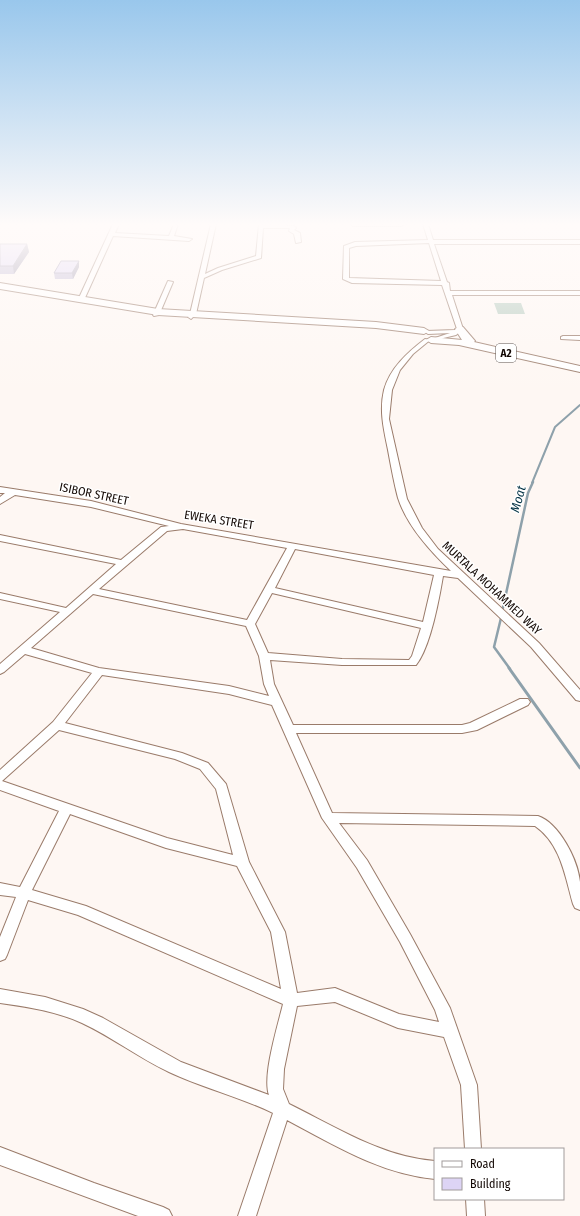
<svg xmlns="http://www.w3.org/2000/svg" width="580" height="1216" font-family="'Fira Sans Condensed',sans-serif">
	<rect width="100%" height="100%" fill="#fef7f3"/>
	<path fill="#b9cdc1" d="M494,303H521L525,314H498Z"/>
	<g fill="none" stroke-linecap="round" stroke-linejoin="round">
		<path stroke="#8ea1ab" stroke-width="2" d="M532,483L555,427L580,405"/>
		<path stroke="#8ea1ab" stroke-width="2.5" d="M502,612L528,493L533,482
			M501,618L494,647L510,669"/>
		<path stroke="#8ea1ab" stroke-width="3" d="M509,668L580,768"/>
		<defs>
			<path id="minor" d="M113,224H119L115,233L169,236L174,224H178L174,236L192,239L189,241L113,236L84,300L79,301L78,300Z
				M211,224H216L205,274L218,268L256,256L259,224L294,226L296,228L294,230L300,233L301,242L296,243L294,234L289,231L290,228H263L261,258L222,270L204,278L196,314L191,319L188,317L190,314Z
				M350,224H404L401,226H353Z
				M423,224H428L433,240H580V244H434L447,282L449,283L450,291H580V295H452L463,329L456,335L435,340V338L450,333L428,334L425,332L426,331L455,330L457,329L442,285L352,283L343,279L344,246L355,242L428,240ZM429,243L441,281L349,278V248L356,246Z
				M168,281L173,282L159,315L154,316L153,315Z
				M563,336H580V340L561,339V337Z
				M425,339L430,340L413,354L400,370L392,390L389,419L407,499L422,528L438,549L539,643L580,690V701L576,700L531,647L458,578L443,576C439,600 430,648 416,665H342L270,660L274,684L293,725H462L470,723L520,699H528L530,702L528,705L477,730L462,733H296L332,813L538,816C559,823 578,860 580,882C580,891 580,900 580,910L575,908L573,904C565,876 561,844 535,826L339,823L367,860L410,934L450,1008L477,1085L481,1149H465L461,1085L444,1037L398,1028L335,1002L297,1006L284,1069L283,1089L289,1104C336,1127 382,1157 435,1161V1179C381,1174 334,1145 287,1120L256,1216H238L273,1113C240,1097 203,1088 169,1072C139,1058 112,1037 82,1023C56,1011 28,1007 0,1003V989L45,997L83,1009L103,1018L181,1062L269,1095C262,1076 278,1025 283,1004L78,915L28,900L7,955L5,959L0,961V937L16,897L0,895V883L20,887L59,811L0,790V770L53,722L92,673L25,654L4,672L0,674V664L60,612L0,599V593L66,608L116,564L0,541V535L121,560L161,527L169,526L91,507L15,495L0,504V497L5,493H0V487L91,501L181,524L451,571C431,552 407,526 398,498C394,483 391,466 388,450C384,430 379,411 384,390C390,368 408,352 425,339ZM183,529L287,548L247,620L99,589L167,531ZM295,549L434,575L423,622L275,588ZM272,593L421,628L412,656L409,660L342,659L268,653L255,624ZM93,594L246,626L259,656L264,684L269,696L229,686L99,668L31,648ZM102,675L229,694L272,705L322,818L357,868L400,942L435,1010L439,1022L399,1014L335,988L297,993L285,932L249,862L226,784L208,763L182,753L65,723ZM59,730L175,759L200,769L216,789L233,855L167,838L2,781ZM70,814L166,848L237,866L271,932L281,989L86,906L32,890Z
				M0,1147L94,1183L163,1207L169,1210L172,1216H138L0,1165Z
				M466,1199H484L485,1216H467Z"/>
			<path id="highway" d="M0,283L158,309L376,322L424,328L429,331L424,334L376,328L158,315L0,289Z
				M460,326L463,327L475,341L474,342L580,366V372L459,345L431,343L426,340L431,337L462,340L455,329Z"/>
		</defs>
		<use href="#minor" stroke="#9a7b6a" stroke-width="2"/>
		<use href="#highway" stroke="#9a7b6a" stroke-width="2"/>
		<use href="#minor" fill="#fff" fill-rule="evenodd"/>
		<use href="#highway" fill="#fff" fill-rule="evenodd"/>
	</g>
	<path fill="#beb6d3" d="M0,244H27L29,252L14,274H0Z
		M79,261V267L73,279H55L54,273Z"/>
	<path fill="#9b94ac" d="M27,244L29,252L14,274L13,266Z
		M79,261V267L73,279L72,273Z"/>
	<path fill="#ddd4f5" stroke="#9b94ac" d="M0,244H27L13,266H0Z
		M61,261H79L72,273H54Z"/>
	<linearGradient id="sky" x2="0" y2="1"><stop stop-color="#99c7ec"/><stop offset="0.57" stop-color="#fffbfa"/><stop offset="1" stop-color="#fffbfa" stop-opacity="0"/></linearGradient>
	<rect width="580" height="394" fill="url(#sky)"/>
	<g text-anchor="middle" dominant-baseline="central" stroke-width="3" stroke-linejoin="round" paint-order="stroke">
		<rect fill="#fff" stroke="#5a524f" stroke-width="1" x="496" y="344" width="20" height="18" rx="3"/>
		<g font-size="11" font-weight="bold" fill="#130804">
			<text x="506" y="353">A2</text>
		</g>
		<g font-size="12" fill="#130804" stroke="#fff">
			<text transform="translate(94 494) rotate(12)">ISIBOR STREET</text>
			<text transform="translate(219 520) rotate(9)">EWEKA STREET</text>
			<text transform="translate(492 588) rotate(43)">MURTALA MOHAMMED WAY</text>
		</g>
		<g font-size="13" font-style="italic" fill="#053446" stroke="#fff">
			<text transform="translate(518 499) rotate(-75)">Moat</text>
		</g>
	</g>
	<rect x="434" y="1148" width="130" height="52" fill="#ffffff" stroke="#a19c9b"/>
	<rect x="442" y="1161" width="20" height="6" fill="#ffffff" stroke="#a19c9b"/>
	<text x="470" y="1168" font-size="12" fill="#130804">Road</text>
	<rect x="442" y="1178" width="20" height="12" fill="#ddd4f5" stroke="#a19c9b"/>
	<text x="470" y="1188" font-size="12" fill="#130804">Building</text>
</svg>
